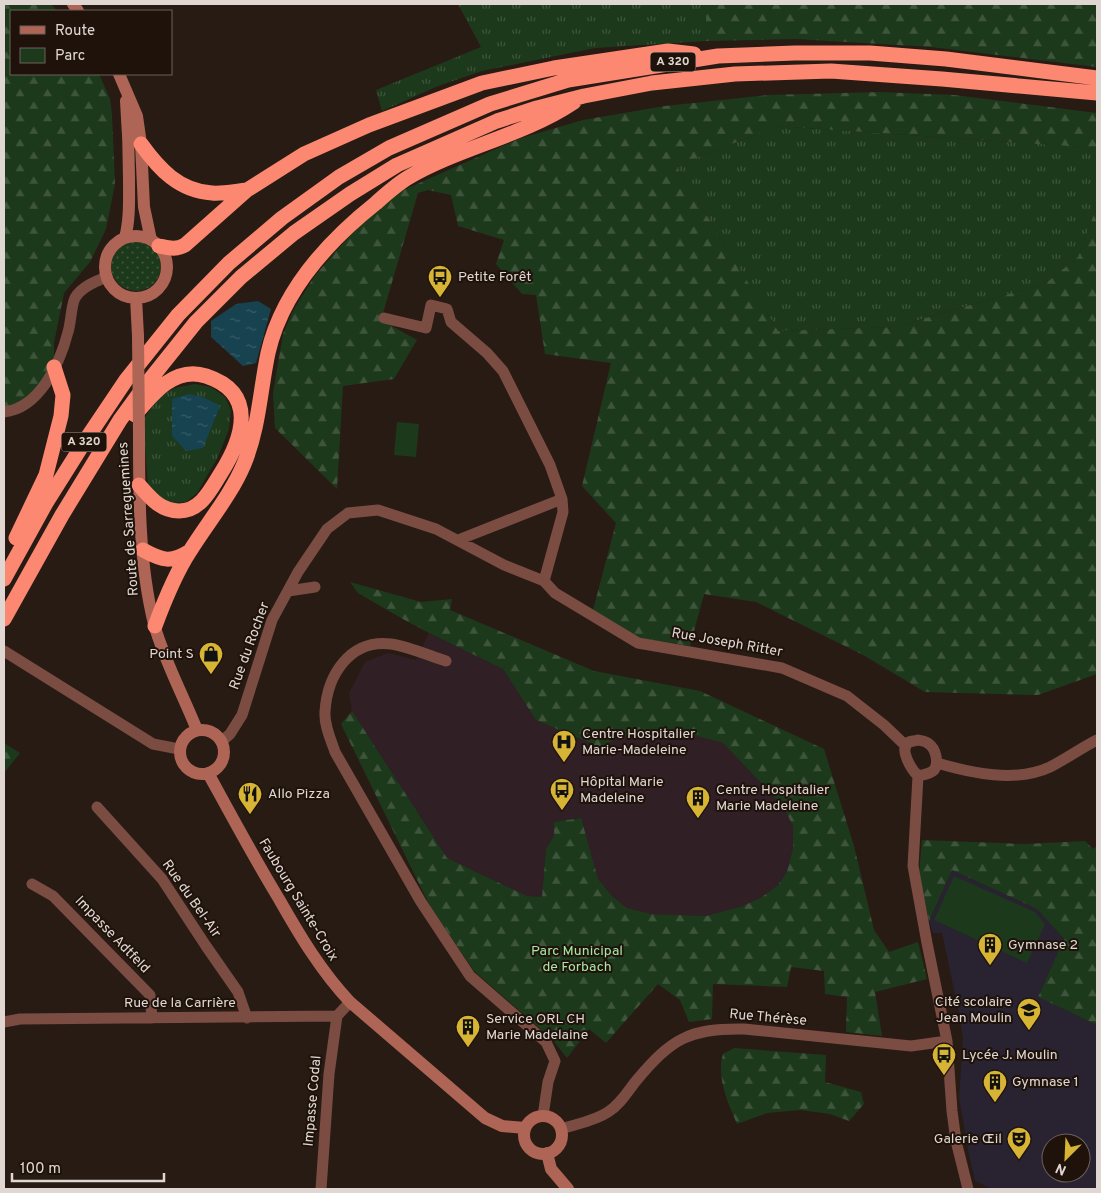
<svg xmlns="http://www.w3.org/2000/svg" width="1101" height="1193" font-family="Overpass,sans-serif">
	<defs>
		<pattern id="grass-tufts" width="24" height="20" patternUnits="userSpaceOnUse" patternTransform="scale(1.25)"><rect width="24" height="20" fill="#1d391c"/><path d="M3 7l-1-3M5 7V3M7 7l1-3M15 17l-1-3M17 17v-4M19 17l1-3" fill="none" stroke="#3e553c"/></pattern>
		<pattern id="forest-firs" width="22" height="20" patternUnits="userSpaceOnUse" patternTransform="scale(1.25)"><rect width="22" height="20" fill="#1d391c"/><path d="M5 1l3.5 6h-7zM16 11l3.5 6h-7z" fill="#3e553c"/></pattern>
		<pattern id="garden-dots" width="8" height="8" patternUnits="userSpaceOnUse" patternTransform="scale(1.25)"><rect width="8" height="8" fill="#1d391c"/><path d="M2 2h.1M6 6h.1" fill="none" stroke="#3e553c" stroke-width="1.8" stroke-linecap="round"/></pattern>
		<pattern id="water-ripples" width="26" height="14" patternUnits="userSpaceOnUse" patternTransform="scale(1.25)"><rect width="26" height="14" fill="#17424f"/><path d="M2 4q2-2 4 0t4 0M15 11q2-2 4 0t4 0" fill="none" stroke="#385d67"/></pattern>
	</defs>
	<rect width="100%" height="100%" fill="#281b14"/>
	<path fill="#282231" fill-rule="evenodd" d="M952,870L1037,909L1064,939L1038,997L1097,1025V1189H992L975,1181L969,1155L959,1098L963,1038L958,1009L942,933H933L929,921ZM1051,1143H1081V1173H1051Z"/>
	<path fill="#311f26" d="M429,633L503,669L536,720L599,747L624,736L682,732L723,743L783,806L793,826V848L787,872L778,885L762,897L743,906L706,916L651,914L627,908L612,896L598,879L580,818L554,822V836L546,849L542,897L527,896L447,858L352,711L349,693L365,662L388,653L416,660Z"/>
	<path fill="url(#grass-tufts)" d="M458,4H701L706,10V41L595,48L482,71L438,86L382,111L376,90L481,47Z
		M777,126L1084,147L1097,158V206L1078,257L1046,283L895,327L778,331L676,166Z
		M195,384L211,387L225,397L231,410L229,429L218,457L197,493L186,502L172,503L160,500L148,486L143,420L162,393L179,387Z"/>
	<path fill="url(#forest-firs)" d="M4,4H51L57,11H11V74H99L110,99L112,115L115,184L106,229L90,262L64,293L54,343V367L31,400L4,412Z
		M701,4H1097V67L931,47L796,39L706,41V10Z
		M880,92L954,95L1097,113V158L1083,147L777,126L676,166L778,331L895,327L1046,283L1078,257L1097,206V674L1038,695L925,692L865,656L756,602L704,594L690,646L640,638L593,610L616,523L582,486L611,363L545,354L536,295L522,294L496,264L504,240L458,226L451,195L428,190L418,193L381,320L417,340L394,379L343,386L337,489L275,428L273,393L283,334L294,309L314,277L337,250L360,225L399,192L521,138L583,120L665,106L768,95Z
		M350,582L421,602L452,599L450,610L594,671L700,691L824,749L854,846L874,930L889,952L918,942L927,979L875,992L882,1036L846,1032L847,997L825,994L824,971L791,967L787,987L713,984L712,1019L689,1022L680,1000L658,984L606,1043L589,1029L567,1058L552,1039L474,971L430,906L341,724L352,711L447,858L527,896L542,897L546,849L554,836V822L581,818L598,879L612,896L627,908L651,914L706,916L743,906L762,897L778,885L787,872L793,848V826L783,806L723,743L682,732L624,736L599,747L536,720L503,669L429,633L401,618L358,593Z
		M4,743L20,753L4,773Z
		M922,840L1025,844L1085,841L1093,849L1097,846V1025L1038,997L1064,939L1037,909L952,870L929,921L919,873Z
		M734,1048L826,1055L825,1082L861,1092L864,1104L849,1121L830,1114L800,1110L767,1113L737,1124C728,1103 716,1077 723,1054Z"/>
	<path fill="#1d391c" d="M397,422L419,424L416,457L394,455Z
		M954,876L1035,912L1045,924L1027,963L934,920Z"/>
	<path fill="url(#garden-dots)" d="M111 266a25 25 0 1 1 50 0a25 25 0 1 1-50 0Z"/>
	<path fill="url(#water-ripples)" d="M258,301L271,309L256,363L243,366L211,337V321L236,304Z
		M189,394L203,397L220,406L203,448L186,451L172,436V399Z"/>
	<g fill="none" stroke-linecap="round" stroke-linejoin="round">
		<path stroke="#7b4c42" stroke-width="11" d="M384,318L426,328L431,305L447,309L451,322L487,353L503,371L550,465L562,499L563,512L544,581
			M4,412C40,408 60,363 68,332C71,323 71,306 75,298C81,287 96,281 107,277
			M458,540L562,499
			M288,591L315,587
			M4,651L153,744L179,749
			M446,661C430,656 407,646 391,644C350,639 327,675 325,712C324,725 331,740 335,752L421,902L470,976L546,1042L555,1061L548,1082L543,1116
			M918,740C922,741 926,741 929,744C936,749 939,763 934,770C930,774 923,775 918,776C912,770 898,749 909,742C912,741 915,741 918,740Z
			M222,741L230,734L242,715L272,620L298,572L327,529L348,513L378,510L436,529L504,565L544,581L555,593L638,643L782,668L847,696L884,725L906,746
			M937,763C971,773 1016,783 1050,767C1066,759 1081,748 1097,740
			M918,776L913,866L927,943L947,1041L952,1111L956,1141L968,1189
			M97,807L162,879L206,946L238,992L247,1018
			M32,884L53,896L150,995L152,1018
			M4,1022L20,1019L337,1016L350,1002
			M561,1129C576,1124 595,1121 608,1112C620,1105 628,1091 636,1081C671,1039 689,1028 744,1029L911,1046L947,1041
			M321,1189L329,1074L337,1016"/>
		<path stroke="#af6555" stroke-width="12" d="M73,4L78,11
			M119,74L137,116L141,144L144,207L151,240
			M105 267a31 31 0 1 1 62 0a31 31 0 1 1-62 0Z
			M125,238C130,219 129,199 129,179C129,153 128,127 126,101
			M136,298L138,336
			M139,434C139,496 139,564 154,624C164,660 183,695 197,730
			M180 752a22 22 0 1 1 44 0a22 22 0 1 1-44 0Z
			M208,773C231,815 254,858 279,899C300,936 321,971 350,1002L485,1118L502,1126L525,1128
			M524 1135a19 19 0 1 1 38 0a19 19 0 1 1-38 0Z
			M547,1153L551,1169L568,1189"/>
		<path stroke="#fd8871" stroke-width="15" d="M141,144C159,169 179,191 212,193C223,194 236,191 247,190
			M159,246C169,248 176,250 185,245L247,190L304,154L369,125L482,83L554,68L668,51L694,54
			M135,415C153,393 175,366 206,376C258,393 243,438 221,473C211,489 201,511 179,511C160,511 150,497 139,485
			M16,538L46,475L61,416L63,395L54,367
			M143,550C163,561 171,563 190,551
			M4,579L46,503L85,441L126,380L178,315L229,263L282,218L339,177L389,148L490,104L568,80L718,56L795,53H870L946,59L1097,78
			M4,619L62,515L120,420L144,387L196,322L241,277L294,233L350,194L397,165L497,121L537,108L584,96L652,83L735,74L831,71L942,79L1097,93
			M155,626C165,599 175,574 190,551C208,522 231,495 244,464C259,428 260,391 268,353C282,291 327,242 376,203C386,194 397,184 409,177C461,147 523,136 574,102"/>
		<path stroke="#af6555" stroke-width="12" d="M138,336L139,434"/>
	</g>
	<defs>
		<symbol id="bus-pin" viewBox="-11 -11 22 30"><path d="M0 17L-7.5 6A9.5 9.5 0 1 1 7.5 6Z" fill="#d7b434" stroke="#1e120b"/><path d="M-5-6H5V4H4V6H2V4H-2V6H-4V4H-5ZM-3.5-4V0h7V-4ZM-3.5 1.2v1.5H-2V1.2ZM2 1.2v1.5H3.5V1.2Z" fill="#111"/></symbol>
		<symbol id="shop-pin" viewBox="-11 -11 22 30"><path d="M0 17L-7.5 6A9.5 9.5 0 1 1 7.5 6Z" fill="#d7b434" stroke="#1e120b"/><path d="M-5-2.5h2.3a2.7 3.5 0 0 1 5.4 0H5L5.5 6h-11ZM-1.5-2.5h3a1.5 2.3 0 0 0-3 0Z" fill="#111"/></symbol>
		<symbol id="hospital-pin" viewBox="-11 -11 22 30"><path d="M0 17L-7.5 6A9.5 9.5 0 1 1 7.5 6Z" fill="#d7b434" stroke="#1e120b"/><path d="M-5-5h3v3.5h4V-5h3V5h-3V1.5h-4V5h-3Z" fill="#111"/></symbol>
		<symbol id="restaurant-pin" viewBox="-11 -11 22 30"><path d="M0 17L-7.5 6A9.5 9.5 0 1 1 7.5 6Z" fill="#d7b434" stroke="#1e120b"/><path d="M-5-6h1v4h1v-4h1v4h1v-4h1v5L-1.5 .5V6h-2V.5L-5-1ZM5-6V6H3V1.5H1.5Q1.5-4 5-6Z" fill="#111"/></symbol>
		<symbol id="building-pin" viewBox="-11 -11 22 30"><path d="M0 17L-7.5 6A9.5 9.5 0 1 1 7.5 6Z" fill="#d7b434" stroke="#1e120b"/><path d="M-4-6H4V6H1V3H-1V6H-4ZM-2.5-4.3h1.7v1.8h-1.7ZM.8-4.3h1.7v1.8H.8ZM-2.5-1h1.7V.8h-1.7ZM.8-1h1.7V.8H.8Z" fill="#111"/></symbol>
		<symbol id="school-pin" viewBox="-11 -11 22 30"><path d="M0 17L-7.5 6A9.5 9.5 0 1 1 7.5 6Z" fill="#d7b434" stroke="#1e120b"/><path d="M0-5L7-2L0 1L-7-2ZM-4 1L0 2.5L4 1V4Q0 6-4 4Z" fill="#111"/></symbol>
		<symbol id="theatre-pin" viewBox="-11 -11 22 30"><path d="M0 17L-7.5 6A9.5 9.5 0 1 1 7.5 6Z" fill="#d7b434" stroke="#1e120b"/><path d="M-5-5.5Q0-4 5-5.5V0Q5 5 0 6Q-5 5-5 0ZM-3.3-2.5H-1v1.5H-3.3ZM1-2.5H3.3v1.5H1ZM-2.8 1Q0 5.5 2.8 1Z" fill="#111"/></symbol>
	</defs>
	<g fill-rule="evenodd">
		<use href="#bus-pin" x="426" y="263" width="28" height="38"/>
		<use href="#shop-pin" x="197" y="640" width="28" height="38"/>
		<use href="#hospital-pin" x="550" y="728" width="28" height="38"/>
		<use href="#bus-pin" x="548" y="776" width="28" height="38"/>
		<use href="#restaurant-pin" x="236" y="780" width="28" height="38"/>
		<use href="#building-pin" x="684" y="784" width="28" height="38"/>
		<use href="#building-pin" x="976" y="931" width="28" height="38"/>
		<use href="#school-pin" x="1015" y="996" width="28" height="38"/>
		<use href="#building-pin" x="454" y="1013" width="28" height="38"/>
		<use href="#bus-pin" x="930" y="1041" width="28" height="38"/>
		<use href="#building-pin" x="981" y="1068" width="28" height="38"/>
		<use href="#theatre-pin" x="1005" y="1125" width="28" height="38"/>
	</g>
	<g text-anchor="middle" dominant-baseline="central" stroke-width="4" stroke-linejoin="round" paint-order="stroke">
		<g fill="#1e120b" stroke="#a69c96" stroke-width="1">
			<rect x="650.5" y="52.5" width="45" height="19" rx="4"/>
			<rect x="61.5" y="432.5" width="45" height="19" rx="4"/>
		</g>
		<g font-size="12" font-weight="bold" fill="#e0d7d2">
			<text x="673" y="62">A 320</text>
			<text x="84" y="442">A 320</text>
		</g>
		<g font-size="14" fill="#e0d7d2" stroke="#1e120b" text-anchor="start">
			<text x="458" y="277">Petite Forêt</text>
			<text x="194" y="654" text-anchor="end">Point S</text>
			<text x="582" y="734">Centre Hospitalier<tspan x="582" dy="16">Marie-Madeleine</tspan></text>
			<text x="580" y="782">Hôpital Marie<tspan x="580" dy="16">Madeleine</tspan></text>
			<text x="716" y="790">Centre Hospitalier<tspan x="716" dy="16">Marie Madeleine</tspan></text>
			<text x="268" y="794">Allo Pizza</text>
			<text x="1008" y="945">Gymnase 2</text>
			<text x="1012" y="1002" text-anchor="end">Cité scolaire<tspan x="1012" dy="16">Jean Moulin</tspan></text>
			<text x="486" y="1019">Service ORL CH<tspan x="486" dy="16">Marie Madelaine</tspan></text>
			<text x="962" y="1055">Lycée J. Moulin</text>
			<text x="1012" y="1082">Gymnase 1</text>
			<text x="1002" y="1139" text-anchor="end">Galerie Œil</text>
		</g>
		<g font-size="14" fill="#e0d7d2" stroke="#1e120b">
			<text transform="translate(129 519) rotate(-94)">Route de Sarreguemines</text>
			<text transform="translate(727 643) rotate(10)">Rue Joseph Ritter</text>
			<text transform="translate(250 646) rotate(-70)">Rue du Rocher</text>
			<text transform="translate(191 899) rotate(55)">Rue du Bel-Air</text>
			<text transform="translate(298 900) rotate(59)">Faubourg Sainte-Croix</text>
			<text transform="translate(112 935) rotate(46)">Impasse Adtfeld</text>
			<text x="180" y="1003">Rue de la Carrière</text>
			<text transform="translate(768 1018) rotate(5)">Rue Thérèse</text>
			<text transform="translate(313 1101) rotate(-85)">Impasse Codal</text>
		</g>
		<g font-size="14" fill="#a5e8a2" stroke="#1e120b">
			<text x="577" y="951">Parc Municipal<tspan x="577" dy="16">de Forbach</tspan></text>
		</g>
	</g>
	<rect width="1101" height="1193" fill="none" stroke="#e0d7d2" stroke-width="10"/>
	<rect x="10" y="10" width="162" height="65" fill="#1e120b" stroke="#6c615b"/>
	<rect x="20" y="26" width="25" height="8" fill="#af6555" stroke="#6c615b"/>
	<text x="55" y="35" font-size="15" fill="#e0d7d2">Route</text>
	<rect x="20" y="48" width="25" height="15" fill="#1d391c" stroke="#6c615b"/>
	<text x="55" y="60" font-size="15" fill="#e0d7d2">Parc</text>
	<g transform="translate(1066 1158) rotate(204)"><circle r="24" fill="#1e120b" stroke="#6c615b"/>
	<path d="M0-4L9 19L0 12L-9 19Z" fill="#d7b434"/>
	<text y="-8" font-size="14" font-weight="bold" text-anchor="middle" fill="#e0d7d2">N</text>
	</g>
	<path d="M12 1173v8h152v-8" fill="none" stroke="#e0d7d2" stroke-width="2.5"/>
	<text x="20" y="1173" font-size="15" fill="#e0d7d2" stroke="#1e120b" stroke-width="4" paint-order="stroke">100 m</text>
</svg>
